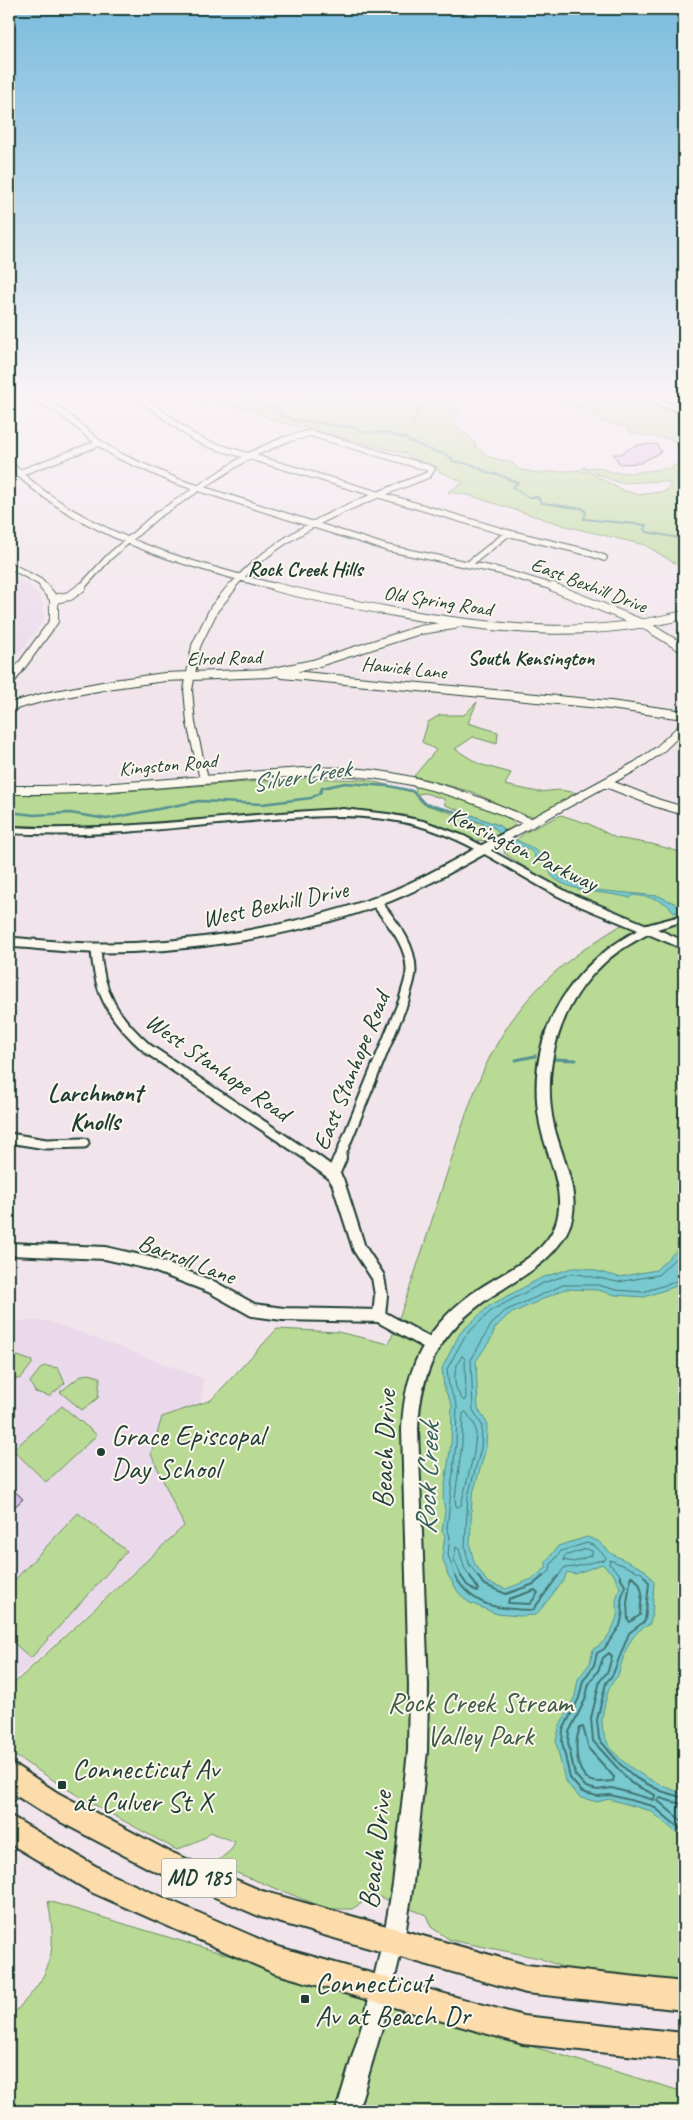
<svg xmlns="http://www.w3.org/2000/svg" width="693" height="2120" font-family="Caveat,sans-serif">
	<rect width="100%" height="100%" fill="#f1e5eb"/>
	<filter id="ink" filterUnits="userSpaceOnUse"><feTurbulence type="fractalNoise" baseFrequency=".02" numOctaves="2"/><feDisplacementMap in="SourceGraphic" scale="10" xChannelSelector="R" yChannelSelector="G"/><feConvolveMatrix kernelMatrix="1 2 1 2 8 2 1 2 1" color-interpolation-filters="sRGB"/></filter>
	<g filter="url(#ink)">
		<path fill="#ead9ea" d="M9,573L30,586L41,599L45,618L9,667Z
			M9,1321H49L204,1379L184,1526L9,1684Z"/>
		<path fill="#b8da94" stroke="#6c8c64" d="M187,396H445L459,409L455,419V427L472,439L476,447L489,457L513,463L517,469L538,473L578,470L590,473L622,490L639,495L666,491L671,484L664,481L620,483L582,468L597,467L611,472L630,473L671,468L682,461L678,455L681,450L671,439L631,433L625,427L600,421L583,409L560,402C567,398 572,400 579,398C613,388 652,406 684,415V566L681,567L645,545L569,527L468,495L448,492L464,482L438,471L437,467L412,459L407,454L269,419C256,408 227,404 210,402L203,408Z
			M477,702L468,723L498,732L497,744L473,737L455,749L479,764L511,773L505,785L538,792L560,790L578,793L537,816H525L472,792L414,776L436,750L422,742L428,722L440,715H464Z
			M305,778L368,780L416,793L415,787L408,784C438,790 477,800 504,815C508,818 512,822 516,825L506,831L498,825L445,805L444,799L425,793L417,794L425,804L495,828L500,835L487,841L475,840L436,824L405,815L345,809L293,811L105,826L51,827L9,825V794L34,795L112,792Z
			M561,815L589,824L616,838L652,844L684,853V2014L539,1958L450,1940L431,1927L426,1915L369,1893L367,1900L352,1909H328L214,1864L231,1850L235,1842L210,1832L206,1837L177,1850L80,1797L9,1752V1688L184,1526L151,1454L162,1417L211,1400L277,1329L338,1332L389,1344C411,1289 428,1232 446,1176C466,1115 482,1055 524,1004C557,965 590,944 633,918L586,902L524,867L504,853L505,846L510,843L515,846L520,842L516,840L526,832Z
			M9,1353L32,1361V1364L21,1378L16,1379L9,1375Z
			M46,1366L58,1368L65,1383L50,1396L35,1392L30,1382L42,1367Z
			M89,1374L100,1377L98,1398L82,1410L60,1392L82,1375Z
			M62,1406L97,1435L46,1482L13,1450Z
			M78,1513L127,1551L31,1658L9,1639V1586Z
			M48,1901L684,2092V2111H9V2018C49,1977 59,1960 48,1901Z"/>
		<path fill="#78c9d0" stroke="#549192" d="M460,811L498,825L506,831L500,835L495,828L455,813Z
			M516,840L531,847L545,858L560,878L595,890L659,896L674,903L683,911L674,913C665,898 650,898 634,895L630,898C606,891 576,894 555,879C551,876 549,870 546,866C543,862 538,860 534,857L535,855L529,849L510,843Z
			M684,1243V1280L674,1287L644,1297L615,1295L597,1290L565,1289L508,1315L495,1328L491,1339L476,1361L478,1409L487,1423L486,1448L472,1497L470,1546L474,1562L487,1582L506,1589L532,1579L546,1568V1562L558,1546L587,1537L598,1541L612,1554L645,1570L654,1582L652,1617L649,1625C630,1631 624,1655 619,1672C618,1678 613,1680 611,1685C607,1691 602,1715 602,1722C602,1759 654,1784 684,1794V1839L651,1811L609,1799L597,1802L579,1797L565,1781L556,1742L559,1728L575,1696L578,1679L590,1663L593,1649C607,1643 615,1626 618,1612C613,1604 618,1595 620,1587L614,1575L602,1564L575,1574L567,1572L564,1580L536,1615L519,1616L497,1614L468,1602L458,1592L448,1575L442,1556L445,1536L442,1531L445,1511L443,1498L451,1443L452,1405L444,1388L442,1368L460,1333L489,1306L541,1278L572,1268H585L619,1277L656,1270Z"/>
		<g fill="none" stroke-linecap="round" stroke-linejoin="round">
			<path stroke="#437572" stroke-width="1" d="M462,1356L465,1359L466,1398L464,1401C452,1388 452,1370 462,1356Z
				M466,1412L475,1425L476,1433L474,1453L461,1505L458,1507L456,1506L455,1498L462,1444L463,1414Z
				M587,1549L592,1551V1555L574,1562L563,1560L565,1556Z
				M456,1578L448,1555L450,1536L447,1529L456,1443L457,1405L449,1387L447,1369L465,1336L492,1310L543,1283L573,1273L618,1282L658,1275L684,1250
				M462,1578L454,1559L456,1547L459,1549L464,1567L471,1578
				M479,1578L469,1564L465,1547L468,1496L481,1448L482,1425L473,1410L471,1360L491,1325L505,1311L563,1285H598L616,1290L643,1292L672,1283L684,1276
				M542,1578L550,1571L551,1564L561,1551L587,1543L595,1546L606,1557L605,1560C591,1561 578,1568 564,1568L557,1578
				M621,1578L618,1572L609,1564L610,1560L642,1573L645,1578
				M629,1578L631,1576L634,1578"/>
			<path stroke="#437572" stroke-width="2" d="M455,1576C473,1608 500,1609 533,1610L558,1576
				M461,1576L467,1585L477,1592L478,1589L470,1576
				M478,1576L483,1584L506,1594L534,1584L543,1576
				M620,1576L625,1586L621,1601L623,1612L620,1626L604,1649L597,1653L594,1665L583,1681L579,1698L563,1730L562,1742L570,1778L582,1792L597,1796L610,1795L653,1806L684,1832
				M631,1576L627,1603L628,1620L630,1622L640,1615L642,1592L639,1583L632,1576
				M644,1576L649,1583L645,1621L629,1633L613,1674L606,1683L597,1720L599,1739L620,1764L636,1778L661,1791L684,1798
				M535,1590L538,1593L530,1604L508,1603L509,1599Z
				M609,1653L612,1656L608,1671L600,1681L591,1718L593,1741L631,1783L655,1795L654,1800L612,1788L597,1790L586,1787L575,1775L568,1742L569,1732L585,1700L589,1684L599,1669L603,1658Z
				M583,1727L589,1749L614,1777L613,1781C606,1781 596,1784 589,1780C575,1771 574,1742 580,1728Z
				M684,1805L660,1798L657,1800L684,1823"/>
			<path stroke="#549192" stroke-width="2" d="M240,396L275,409L282,417H289V419L356,428L362,432L387,433L408,439V441C416,443 421,446 428,449C436,453 444,452 452,458V461L473,465L490,474H497L518,483L512,487L528,497H538L541,503C556,504 567,508 582,508L586,512L584,519L646,525L644,529L647,532L679,538
				M625,396L684,412
				M412,425L420,409L425,405L418,396"/>
			<path stroke="#549192" stroke-width="2.5" d="M9,812L34,815L70,813L107,819L199,801L262,804L311,798L320,793L322,788L345,783L389,786L412,791L425,804L460,813"/>
			<path stroke="#549192" stroke-width="3" d="M553,1059L576,1060
				M516,1060L535,1056"/>
		</g>
		<path fill="#dbbce8" stroke="#1f3d34" d="M657,444L661,452L640,463L620,464L613,454H620L636,445Z
			M9,1486L23,1499L9,1512Z"/>
		<g fill="none" stroke-linecap="round" stroke-linejoin="round">
			<defs>
				<path id="minor-far4" d="M32,396L59,410L99,443L117,455L176,481L387,548L500,571L556,588
					M138,396L193,437L208,444L508,533L587,552L604,558
					M9,464C20,474 31,485 44,494C113,544 198,567 280,588
					M9,477L99,443
					M469,564L508,533
					M9,565L40,582L45,588
					M81,588L109,557L156,516L248,456L284,440L310,433L432,469L428,475C359,502 279,530 231,588"/>
				<path id="minor-far3" d="M44,587L54,599
					M275,587C318,598 362,606 405,614C502,630 588,639 684,615
					M553,587L645,625L684,649
					M54,599L70,596L82,587
					M282,674L610,705L684,715
					M9,683L54,621V599
					M9,707L45,697L113,684L165,677L269,673L313,664L420,630L454,625
					M204,779L191,723L188,690L196,646L214,609L232,587
					M606,783L657,803L684,811
					M9,790C83,791 155,784 228,778C276,774 325,768 372,774C428,781 480,800 531,823
					M505,837L636,766L659,750L684,726"/>
				<path id="minor-far2" d="M9,942C38,944 67,948 96,948C185,949 292,932 376,902C422,885 465,859 508,836
					M96,948C98,994 114,1019 148,1049L313,1159
					M9,1138L46,1144L84,1143
					M339,1159L404,1000C406,990 411,980 411,970C411,943 391,922 376,902"/>
				<path id="minor-far1" d="M311,1158L333,1174
					M340,1158L333,1174L338,1182L359,1248L378,1277L381,1295L379,1316L430,1344
					M9,1249L105,1253L149,1263L212,1287L253,1310L283,1314L379,1316"/>
				<path id="minor" d="M9,1794L18,1782"/>
				<path id="tertiary" d="M629,396H641L684,408V412Z
					M343,809L388,814L423,821L464,836L567,892L647,925L684,915V921L657,929L684,941V949L648,934C631,943 615,952 601,966C559,1006 541,1069 554,1126C561,1156 582,1194 570,1225C558,1256 530,1272 503,1289C446,1323 420,1363 418,1430L428,1686L427,1751L413,1884L405,1935L387,2011L358,2111H336L366,2011L384,1935L393,1884L408,1751L409,1686L402,1430C404,1360 433,1315 493,1280C516,1266 547,1251 556,1223C567,1191 546,1155 540,1124C524,1040 565,969 638,930C611,918 584,909 558,896C513,873 469,839 419,826C360,810 300,817 239,822C162,829 86,838 9,833V827C121,833 232,814 343,809Z"/>
				<path id="primary" d="M9,1764L18,1767L58,1793L168,1851L262,1891L526,1965L684,1982V2010L526,1993L261,1917L150,1869L40,1811L9,1791Z
					M9,1815L109,1874L275,1946L523,2016L684,2033V2061L523,2044L274,1973L91,1892L9,1843Z"/>
			</defs>
			<use href="#minor-far4" stroke="#1f3d34" stroke-width="8"/>
			<use href="#minor-far3" stroke="#1f3d34" stroke-width="10"/>
			<use href="#minor-far2" stroke="#1f3d34" stroke-width="13"/>
			<use href="#minor-far1" stroke="#1f3d34" stroke-width="16"/>
			<use href="#minor" stroke="#1f3d34" stroke-width="19"/>
			<use href="#tertiary" stroke="#1f3d34" stroke-width="4"/>
			<use href="#primary" stroke="#1f3d34" stroke-width="4"/>
			<use href="#minor-far4" stroke="#fbf7ec" stroke-width="5.5"/>
			<use href="#minor-far3" stroke="#fbf7ec" stroke-width="8"/>
			<use href="#minor-far2" stroke="#fbf7ec" stroke-width="9"/>
			<use href="#minor-far1" stroke="#fbf7ec" stroke-width="12"/>
			<use href="#minor" stroke="#fbf7ec" stroke-width="16"/>
			<use href="#tertiary" fill="#fbf7ec" fill-rule="evenodd"/>
			<use href="#primary" fill="#fddcac" fill-rule="evenodd"/>
		</g>
	</g>
	<linearGradient id="sky" x2="0" y2="1"><stop stop-color="#7bbcde"/><stop offset="0.57" stop-color="#f9f3f6"/><stop offset="1" stop-color="#f9f3f6" stop-opacity="0"/></linearGradient>
	<rect width="693" height="693" fill="url(#sky)"/>
	<g fill="#1f3d34" stroke="#fbf7ec" stroke-width="2">
		<circle cx="101" cy="1452" r="5"/>
		<rect x="57" y="1780" width="10" height="10" rx="2.5"/>
		<rect x="300" y="1994" width="10" height="10" rx="2.5"/>
	</g>
	<g text-anchor="middle" dominant-baseline="central" stroke-width="4" stroke-linejoin="round" paint-order="stroke">
		<g font-size="20" fill="#1f3d34" stroke="#fbf7ec">
			<text transform="translate(589 585) rotate(21)">East Bexhill Drive</text>
			<text transform="translate(438 601) rotate(9)">Old Spring Road</text>
			<text transform="translate(224 658) rotate(-2)">Elrod Road</text>
			<text transform="translate(404 668) rotate(6)">Hawick Lane</text>
			<text transform="translate(168 765) rotate(-5)">Kingston Road</text>
		</g>
		<g font-size="21" font-weight="bold" fill="#1f3d34" stroke="#fbf7ec">
			<text x="305" y="569">Rock Creek Hills</text>
		</g>
		<g font-size="21" font-weight="bold" fill="#1f3d34" stroke="#fbf7ec">
			<text x="531" y="658">South Kensington</text>
		</g>
		<rect fill="#fbf7ec" stroke="#61756b" stroke-width="1" x="161.5" y="1858.5" width="75" height="39" rx="4"/>
		<g font-size="22" font-weight="bold" fill="#1f3d34">
			<text x="199" y="1878">MD 185</text>
		</g>
		<g font-size="24" fill="#1f3d34" stroke="#fbf7ec">
			<text transform="translate(523 849) rotate(26)">Kensington Parkway</text>
			<text transform="translate(275 904) rotate(-12)">West Bexhill Drive</text>
			<text transform="translate(218 1067) rotate(35)">West Stanhope Road</text>
			<text transform="translate(351 1071) rotate(-68)">East Stanhope Road</text>
			<text transform="translate(187 1259) rotate(21)">Barroll Lane</text>
		</g>
		<g font-size="25" font-style="italic" fill="#35605b" stroke="#fbf7ec">
			<text transform="translate(301 776) rotate(-9)">Silver Creek</text>
		</g>
		<g font-size="25" font-weight="bold" fill="#1f3d34" stroke="#fbf7ec">
			<text x="95" y="1093">Larchmont<tspan x="95" dy="29">Knolls</tspan></text>
		</g>
		<g font-size="29" fill="#1f3d34" stroke="#fbf7ec" text-anchor="start">
			<text x="111" y="1435">Grace Episcopal<tspan x="111" dy="33">Day School</tspan></text>
			<text x="72" y="1768">Connecticut Av<tspan x="72" dy="33">at Culver St X</tspan></text>
			<text x="315" y="1982">Connecticut<tspan x="315" dy="33">Av at Beach Dr</tspan></text>
		</g>
		<g font-size="29" fill="#1f3d34" stroke="#fbf7ec">
			<text transform="translate(384 1449) rotate(-88)">Beach Drive</text>
			<text transform="translate(375 1850) rotate(-83)">Beach Drive</text>
		</g>
		<g font-size="29" fill="#3e5c47" stroke="#fbf7ec">
			<text x="480" y="1702">Rock Creek Stream<tspan x="480" dy="33">Valley Park</tspan></text>
		</g>
		<g font-size="30" font-style="italic" fill="#35605b" stroke="#fbf7ec">
			<text transform="translate(427 1479) rotate(-88)">Rock Creek</text>
		</g>
	</g>
	<rect width="693" height="2120" fill="none" stroke="#fbf7ec" stroke-width="30"/>
	<rect x="15" y="15" width="663" height="2090" fill="none" stroke="#1f3d34" stroke-width="2" filter="url(#ink)"/>
</svg>
